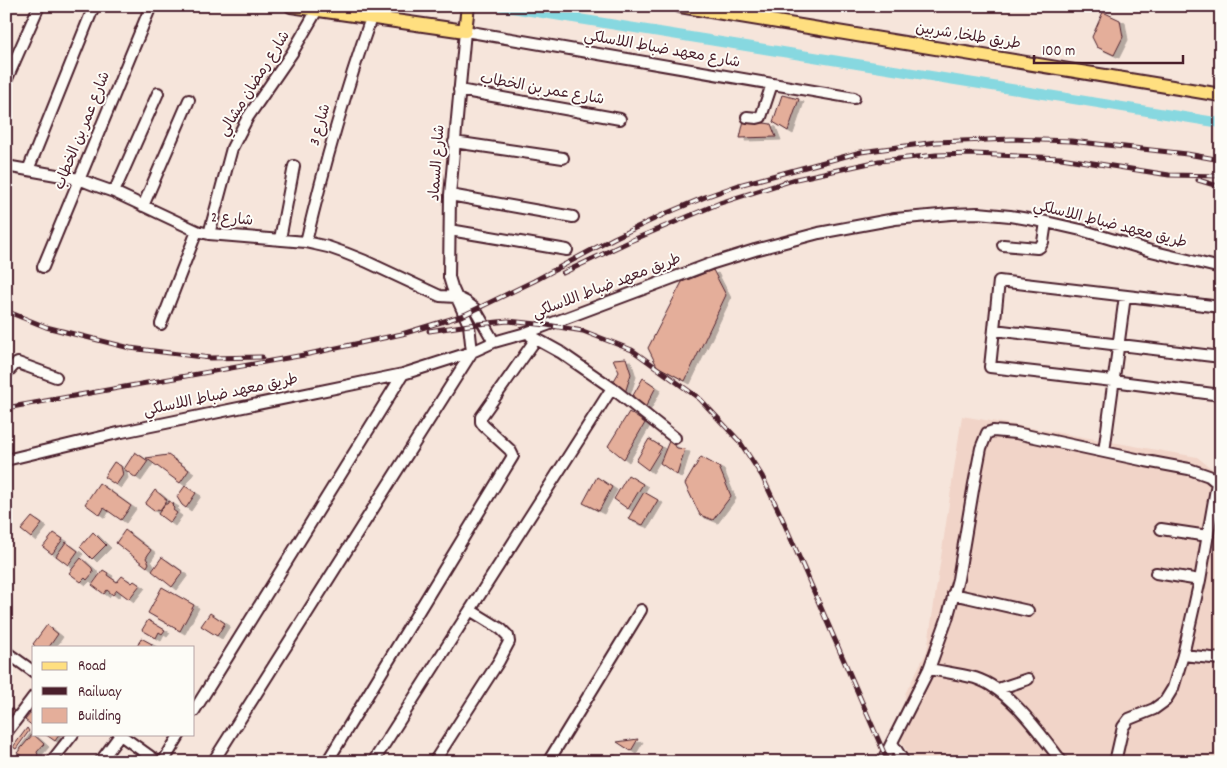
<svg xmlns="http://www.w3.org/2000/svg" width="1227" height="768" font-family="Dekko,'Playpen Sans Arabic',sans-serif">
	<defs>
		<filter id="shadow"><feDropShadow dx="5" dy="3" stdDeviation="0" flood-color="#0004"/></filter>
	</defs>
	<rect width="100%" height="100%" fill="#f6e5db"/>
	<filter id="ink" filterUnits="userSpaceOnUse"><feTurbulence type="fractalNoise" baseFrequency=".02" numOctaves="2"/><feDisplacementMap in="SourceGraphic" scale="10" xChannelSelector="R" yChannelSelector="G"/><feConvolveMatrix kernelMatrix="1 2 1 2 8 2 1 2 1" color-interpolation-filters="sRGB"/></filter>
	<g filter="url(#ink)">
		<path fill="#f1d4c8" d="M962,416L1197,457L1221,476V762H913L902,743L905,694L927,651Z"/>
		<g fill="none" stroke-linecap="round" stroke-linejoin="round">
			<path stroke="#87d8e0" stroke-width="10" d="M499,6L1221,123"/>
		</g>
		<path fill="#e4ae9a" stroke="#4a1f2b" filter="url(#shadow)" d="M1103,12L1120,20L1123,37L1114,55L1097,47L1092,37Z
			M782,95L799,99L788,131L773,122Z
			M744,120L771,124L776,137L740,138Z
			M713,270L726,295L685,381L657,366L648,348L682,282Z
			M626,358L631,374L625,393L612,384L619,372L613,359Z
			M643,378L656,387L645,408L631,399Z
			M629,412L645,423L624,459L608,446Z
			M649,439L662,447L648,470L636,461Z
			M669,441L677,448L685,449L677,475L660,463Z
			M135,452L148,461L136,478L124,469Z
			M168,455L189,470L180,483L146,458Z
			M701,457L719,467L731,496L713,520L700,515L685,484Z
			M114,462L121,466L123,475L116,485L104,477Z
			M628,475L643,484L628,509L614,499Z
			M597,477L612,487L599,511L583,503Z
			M99,483L131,506L121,520L104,508L100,515L85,504Z
			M185,486L196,493L186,508L182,505L177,497Z
			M155,490L167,500L160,510L158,509L154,511L145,504Z
			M644,492L658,500L643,525L628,519Z
			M169,501L174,504L172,506L174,508L173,510L177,513L170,523L158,514L165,504H167Z
			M32,517L42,524L31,538L21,530Z
			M125,530L151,550L146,558L149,563L147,567L116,543Z
			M93,532L106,545L92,559L80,547Z
			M54,533L63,539L52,554L43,547Z
			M66,542L78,551L68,565L56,556Z
			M162,557L183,572L172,587L152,571Z
			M81,558L92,568L93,573L87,580L85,578L81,582L69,573Z
			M103,570L108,573L107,575L117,582L122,576L132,583L134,581L140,585L129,599L117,590L113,595L107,590L104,594L92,585Z
			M162,587L194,605L180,631L148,613Z
			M210,613L225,623L217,636L201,626Z
			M148,620L165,630L162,634L159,632L156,638L142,630Z
			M47,625L58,634L49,647H36L33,644Z
			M141,638L152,644L151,647H137Z
			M6,705L17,713L8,724L6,723Z
			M34,709V727L25,720Z
			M27,728L29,731L16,749L13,747Z
			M33,734L44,744L37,752L38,755L35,758L32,756L29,761L17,753Z
			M45,734H67L66,735H59L55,741Z
			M638,739L631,751L617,742Z
			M614,755L627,762H611Z"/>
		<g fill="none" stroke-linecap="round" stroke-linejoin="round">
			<defs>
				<path id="minor" d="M752,17L758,6
					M762,19L772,6
					M6,81L39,6
					M459,90L620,119
					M747,117L757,118L761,117L772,84
					M454,142L563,158
					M6,166L79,179L94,185L114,192L197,231L209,234L306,242L328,247L345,253L365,261L440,296L456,297L466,302L475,309L494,342
					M28,170L94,6
					M114,192L158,93
					M450,195L573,217
					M143,206L189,100
					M450,230L567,250
					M209,234L232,148L248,117L292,53L317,10
					M280,239L294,166
					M306,242C324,166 345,92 371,18
					M1003,245L1037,248L1040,247L1043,242L1046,222
					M43,267L151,6
					M1221,307L999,281L990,367L1113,381L1221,395
					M161,324L197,231
					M994,330L1221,357
					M531,336L560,352L612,388L675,438
					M6,373C11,370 12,365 18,363L56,377
					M1104,452L1125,296
					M6,460L122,432L403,374L472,352L494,342L526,333L710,264L755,250L819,233L895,219L951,214L978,213L1010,216L1046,222L1081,230L1151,251L1221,268
					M1161,529L1208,536
					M1156,573L1200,580
					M953,594L1028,611
					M6,652L34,672
					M1183,655L1221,659
					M929,669C944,672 960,674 975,678C1010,689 1040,734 1062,762
					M998,689L1028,679
					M194,711L403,374
					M6,733L34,696
					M119,734L158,762
					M892,743L904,762
					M51,762L73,734
					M100,762L120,735
					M163,762L180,734
					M213,762L472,352L469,325L452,287L449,277L450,195L465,31L854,98
					M327,762L513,456L510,450L484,426L481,422V417L536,339
					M373,762L612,388
					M434,762L499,661L509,642L508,636L501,629L470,610
					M548,762L641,610
					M882,762L929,669L947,619L958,579L974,484L981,448L987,433L993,431L1016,433L1146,461L1189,469L1209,476L1221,486
					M1115,762L1123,727L1129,719L1154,709L1165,701L1173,688L1183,655L1200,580L1217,483"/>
				<path id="major" d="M291,6L465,31L468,6
					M680,6L1221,95"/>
			</defs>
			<use href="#minor" stroke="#4a1f2b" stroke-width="14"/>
			<use href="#major" stroke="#4a1f2b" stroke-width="16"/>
			<use href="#minor" stroke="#fdfcf7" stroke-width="10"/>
			<use href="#major" stroke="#ffdf80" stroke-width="12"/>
			<defs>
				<path id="rail" d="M1198,180L1221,187
					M563,273L628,242L720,203L796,179L879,161L936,155L974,154L1061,158L1169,175L1221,176
					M6,311L46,327L130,348L210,358L262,357
					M429,331L469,325L508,321L547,325L583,331L632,350L700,399L740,442L762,476L782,518L888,762
					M6,408L304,355L402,334L464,315L534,281L614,238L667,213L705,197L739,185L861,152L936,142L1012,139L1071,141L1187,154L1221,160"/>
			</defs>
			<use href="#rail" stroke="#4a1f2b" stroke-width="5"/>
			<use href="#rail" stroke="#fdfcf7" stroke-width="3" stroke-dasharray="9" stroke-linecap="butt"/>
		</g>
	</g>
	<g text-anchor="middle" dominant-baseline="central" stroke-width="4" stroke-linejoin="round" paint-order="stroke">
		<g font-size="15" fill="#4a1f2b" stroke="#fdfcf7">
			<text transform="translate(968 37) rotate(9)">طريق طلخا, شربين</text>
			<text transform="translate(662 50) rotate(10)">شارع معهد ضباط اللاسلكي</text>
			<text transform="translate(255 84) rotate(-58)">شارع رمضان مشالي</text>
			<text transform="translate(542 90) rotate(10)">شارع عمر بن الخطاب</text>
			<text transform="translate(321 125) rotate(-74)">شارع 3</text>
			<text transform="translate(83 131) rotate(-68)">شارع عمر بن الخطاب</text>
			<text transform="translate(438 163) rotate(-86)">شارع السماد</text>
			<text transform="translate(232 220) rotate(5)">شارع 2</text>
			<text transform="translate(1110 225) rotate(14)">طريق معهد ضباط اللاسلكي</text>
			<text transform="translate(607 287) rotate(-21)">طريق معهد ضباط اللاسلكي</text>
			<text transform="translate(221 396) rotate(-12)">طريق معهد ضباط اللاسلكي</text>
		</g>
	</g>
	<rect width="1227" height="768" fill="none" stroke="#fdfcf7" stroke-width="25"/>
	<rect x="12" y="12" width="1202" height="743" fill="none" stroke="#4a1f2b" stroke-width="2" filter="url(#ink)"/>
	<rect x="32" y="646" width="162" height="90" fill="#fdfcf7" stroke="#b5a4a5"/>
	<rect x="42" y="662" width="25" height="8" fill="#ffdf80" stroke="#b5a4a5"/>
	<text x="78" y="670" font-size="15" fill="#4a1f2b">Road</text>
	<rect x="42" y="687" width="25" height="8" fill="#4a1f2b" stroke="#b5a4a5"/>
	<text x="78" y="696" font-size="15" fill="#4a1f2b">Railway</text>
	<rect x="42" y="708" width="25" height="15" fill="#e4ae9a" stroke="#b5a4a5"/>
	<text x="78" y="720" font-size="15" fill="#4a1f2b">Building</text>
	<path d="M1034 55v8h149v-8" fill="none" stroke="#4a1f2b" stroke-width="2.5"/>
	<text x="1042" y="55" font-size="15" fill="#4a1f2b" stroke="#fdfcf7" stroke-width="4" paint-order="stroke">100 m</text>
</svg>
